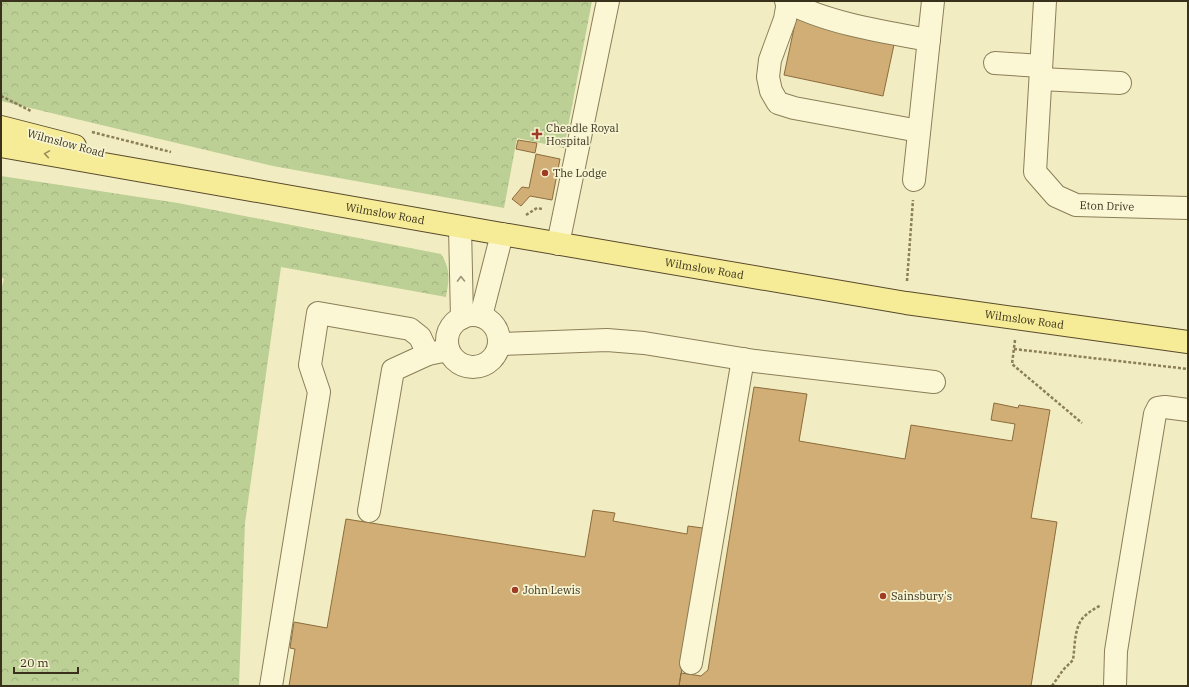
<svg xmlns="http://www.w3.org/2000/svg" width="1189" height="687" font-family="'IBM Plex Serif',serif">
	<defs>
		<pattern id="forest-crowns" width="20" height="18" patternUnits="userSpaceOnUse"><rect width="20" height="18" fill="#bccf95"/><path d="M2 6a3 3 0 1 1 6 0M12 15a3 3 0 1 1 6 0" fill="none" stroke="#a2b280"/></pattern>
	</defs>
	<rect width="100%" height="100%" fill="#f1ecc1"/>
	<path fill="url(#forest-crowns)" d="M1,1H592L564,148L517,138L504,208L273,166L1,101Z
		M1,176L178,203L441,254C451,270 449,279 446,297L281,267L245,523L239,686H1V290L4,279L1,277Z"/>
	<path fill="#d1ae75" stroke="#8c6c3c" d="M796,19L895,40L883,96L784,75Z
		M518,140L537,143L535,153L516,149Z
		M536,154L560,159L552,200L530,196L521,206L512,199L522,187L529,188Z
		M754,387L807,394L799,441L905,459L911,425L1012,441L1015,424L991,420L994,403L1018,408L1019,405L1050,410L1031,518L1057,522L1031,686H679L681,673L701,676L708,670Z
		M593,510L615,513L613,521L687,534L688,526L710,529L702,547L679,686H289L295,649L290,648L294,622L327,628L346,519L585,557Z"/>
	<g fill="none" stroke-linecap="round" stroke-linejoin="round">
		<defs>
			<g id="minor">
				<path d="M786,1C826,23 884,32 929,40"/>
				<path id="s1" d="M1045,1L1035,172L1056,196L1076,205L1188,208"/>
				<path d="M788,2L785,19L770,60L768,77L771,91L778,103L794,108L919,131"/>
				<path d="M995,63L1041,66"/>
				<path d="M1041,79L1120,83"/>
				<path d="M914,180L933,1"/>
				<path d="M460,227L462,318"/>
				<path d="M558,244L608,1"/>
				<circle cx="473" cy="341" r="26"/>
				<path d="M481,316L502,234"/>
				<path d="M500,344L607,340L644,343L755,361L934,382"/>
				<path d="M369,511L393,370L428,354L448,350"/>
				<path d="M691,663L743,359"/>
				<path d="M271,686L319,392L310,365L318,313L410,329L420,337L428,354"/>
				<path d="M1115,686L1116,651L1124,601L1155,414L1158,408L1165,407L1188,410"/>
			</g>
			<g id="major">
				<path d="M1,127L75,146"/>
				<path id="s2" d="M1,146L502,234L906,303L1188,342"/>
			</g>
		</defs>
		<use href="#minor" stroke="#8b7e58" stroke-width="24"/>
		<use href="#major" stroke="#594a2c" stroke-width="24"/>
		<path stroke="#8b7e58" stroke-width="2.5" stroke-dasharray="3 2" stroke-linecap="butt" d="M1,96L31,111
			M92,132L171,152
			M526,215L537,208L542,209
			M907,281L913,200
			M1015,340L1012,364L1082,423
			M1014,349L1188,369
			M1052,686L1063,670L1073,660C1075,647 1074,630 1082,619C1087,613 1094,609 1101,605"/>
		<use href="#minor" stroke="#fbf7d5" stroke-width="22"/>
		<use href="#major" stroke="#f6ec97" stroke-width="22"/>
	</g>
	<defs><path id="oneway-chevron" d="M-2-3.5L2.5 0L-2 3.5" fill="none" stroke-width="1.6" stroke-linecap="round" stroke-linejoin="round"/></defs>
	<use stroke="#988e5a" href="#oneway-chevron" transform="translate(47 154) rotate(-171)"/>
	<use stroke="#9a9479" href="#oneway-chevron" transform="translate(461 279) rotate(-91)"/>
	<g fill="#9e3c24" stroke="#f7f4d2" stroke-width="1.5">
		<path d="M535 128h4v4h4v4h-4v4h-4v-4h-4v-4h4z"/>
		<circle cx="545" cy="173" r="4"/>
		<circle cx="515" cy="590" r="4"/>
		<circle cx="883" cy="596" r="4"/>
	</g>
	<g text-anchor="middle" dominant-baseline="central" stroke-width="3.5" stroke-linejoin="round" paint-order="stroke">
		<g font-size="11" fill="#3a311d" stroke="#f7f4d2" text-anchor="start">
			<text x="546" y="128">Cheadle Royal<tspan x="546" dy="13">Hospital</tspan></text>
			<text x="553" y="173">The Lodge</text>
			<text x="523" y="590">John Lewis</text>
			<text x="891" y="596">Sainsbury's</text>
		</g>
		<g font-size="11" fill="#3a311d" stroke="#f7f4d2">
			<text transform="translate(66 143) rotate(15)">Wilmslow Road</text>
			<text stroke="none"><textPath href="#s1" startOffset="256">Eton Drive</textPath></text>
			<text stroke="none"><textPath href="#s2" startOffset="390">Wilmslow Road</textPath></text>
			<text stroke="none"><textPath href="#s2" startOffset="714">Wilmslow Road</textPath></text>
			<text stroke="none"><textPath href="#s2" startOffset="1038">Wilmslow Road</textPath></text>
		</g>
	</g>
	<rect width="1189" height="687" fill="none" stroke="#3a311d" stroke-width="4"/>
	<path d="M14 667v6h64v-6" fill="none" stroke="#3a311d" stroke-width="2"/>
	<text x="20" y="667" font-size="12" fill="#3a311d" stroke="#f7f4d2" stroke-width="3" paint-order="stroke">20 m</text>
</svg>
